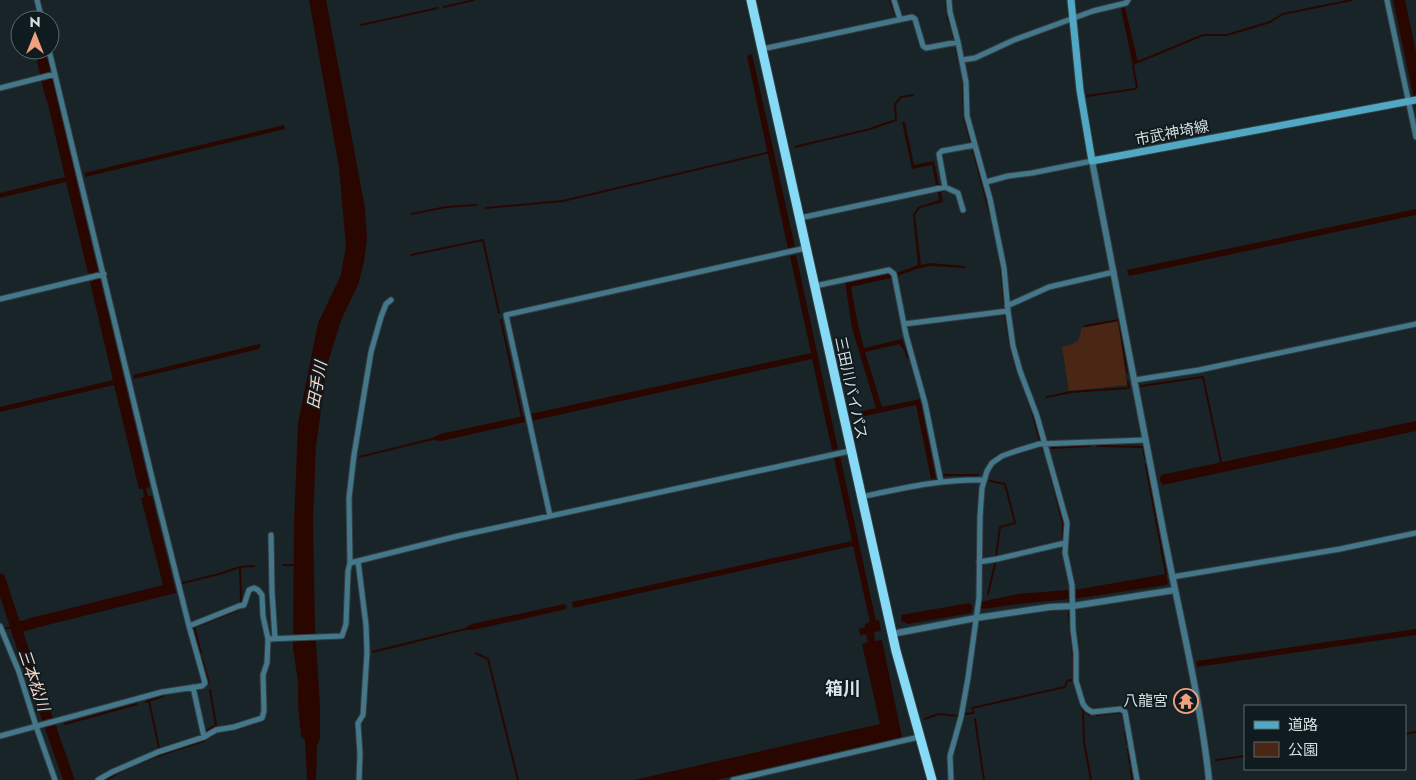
<svg xmlns="http://www.w3.org/2000/svg" width="1416" height="780" font-family="Jost,'Noto Sans JP',sans-serif">
	<rect width="100%" height="100%" fill="#192428"/>
	<path fill="#4a2615" d="M1118,321L1127,385L1069,391L1062,347C1075,343 1080,344 1081,328Z"/>
	<path fill="#290700" d="M309,0H326L365,208L367,239L364,262L358,285L342,318L327,365L316,447L313,520L315,627L320,705V739L317,746L316,780H307L305,740L301,737L298,705V682L293,648L294,524L298,423L318,323L341,275L346,246L339,167Z
		M1393,0H1405L1416,52V108Z
		M1123,8H1125L1138,62L1133,66L1121,9Z
		M752,54L795,247L788,249L747,56Z
		M53,81L98,271L95,272L97,280L100,279L150,487L146,488L148,496H152L176,593L31,629L30,627H28L26,622L28,621L27,619L163,585L141,498L144,497L143,489H139L114,385L0,412V407L113,380L90,282L93,281L91,273H88L66,182L0,198V193L65,177L43,83Z
		M902,122H905L914,165L934,161L939,185H936L932,165L912,169Z
		M284,125L285,129L85,177L84,173Z
		M941,191L943,202L920,208L915,215L921,265L930,263L965,266V268L930,266L917,269L891,278L851,287L858,325L864,348L902,339L909,359H907L904,350L899,344L865,352L882,407L920,399L936,478L931,479L916,405L855,418L854,413L876,408L852,328L845,282L889,274L891,275L918,265L913,214L918,207L939,200L938,192Z
		M1416,209V215L1129,276L1127,270Z
		M796,255L838,449L832,450L812,359L531,421L530,414L811,353L790,256Z
		M259,344L261,345L259,349L134,379L133,375Z
		M524,416L525,422L441,441L433,440L359,458V456L432,438L440,434Z
		M1416,421V431L1163,485C1160,482 1159,480 1161,475Z
		M840,456L876,621L879,620L881,631L874,632L875,641L882,640L902,737L716,780H634L880,724L862,644L868,642L866,634L860,635L859,629L865,627V624L870,622L853,546L573,608L572,602L852,541L834,458Z
		M1166,574L1168,583L1166,585L1080,598L1018,604L984,609L981,608V603L984,601L1018,594L1080,589Z
		M969,603L972,605V610L971,613L908,624L901,621V615Z
		M565,604L567,609L473,630H466L373,653L372,651L465,628L472,624Z
		M1416,629V635L1197,667L1196,661Z"/>
	<g fill="none" stroke-linecap="round" stroke-linejoin="round">
		<path stroke="#290700" stroke-width="2" d="M890,0L895,14
			M946,0L948,19L952,29
			M444,7L474,0
			M361,25L438,8
			M953,34L959,61
			M1138,62L1203,35H1227L1270,22L1283,14L1352,0
			M963,80L964,117L991,217
			M1087,96L1135,89L1137,87L1133,66
			M795,147L870,129L896,120L895,104L901,97L913,95
			M486,208L563,201L770,152
			M412,214L446,207L476,205
			M411,255L483,240L499,313
			M1000,258L1005,313L1011,350L1032,411L1040,441
			M501,320L522,417
			M1085,326L1119,320L1127,372
			M1141,386L1203,377L1221,462
			M1047,397L1071,392L1129,388L1128,382
			M1097,446L1143,447L1145,459
			M1042,447L1046,456L1063,523V539
			M1052,448L1090,446
			M1146,465L1166,574
			M943,475H978
			M990,481L1005,484L1015,523L1000,527L996,557
			M1062,547L1068,578
			M283,565H294
			M240,567L241,602
			M183,583L219,574L240,567L254,566
			M988,594L995,564
			M1069,612L1070,627
			M6,628H16
			M1071,632L1073,655V680L1077,692
			M201,653L194,627L238,610
			M476,653L488,659L518,780
			M202,659L209,683
			M149,701L159,748
			M146,702L163,696
			M1081,706L1083,710L1084,742L1091,780
			M1083,710L1090,715
			M964,714L974,713L972,708L1065,687L1067,681L1072,680
			M1097,715L1120,712L1123,714L1125,727
			M925,719L938,714L958,716
			M975,719L984,780
			M65,724L137,704
			M52,729L56,727
			M206,731L216,725L210,690
			M1125,732L1127,744
			M1405,734L1416,732
			M1128,749L1130,764
			M1216,760L1245,756
			M1131,768L1132,780
			M106,780C133,762 173,751 204,741"/>
		<path stroke="#290700" stroke-width="11" d="M40,50L51,97
			M0,579L23,649L69,780
			M16,628L41,621"/>
		<defs>
			<path id="minor" d="M37,0L42,20
				M894,0L900,19
				M949,0L950,12L958,42L966,82L967,116L990,199L1004,268L1008,311L1013,346L1020,371L1037,416L1067,523L1065,553L1072,585L1073,629L1076,653V681L1083,704L1087,709L1092,712L1121,709L1125,712L1137,780
				M1387,0L1416,137
				M762,49L912,17L915,19L923,46L926,48L958,42
				M962,60L975,58L1014,40L1093,11L1126,3L1128,0
				M0,88L55,74
				M986,182L1008,176L1032,173L1092,161
				M945,187L939,154L942,151L975,145
				M800,218L945,187L958,193L963,210
				M815,286L889,270L894,274L906,335L925,403L941,482
				M0,299L104,274
				M1007,306L1049,287L1114,272
				M904,324L1008,311
				M1135,380L1199,370L1416,324
				M861,497C903,488 940,479 983,480
				M550,516L506,315L806,248
				M271,535L272,592L275,639
				M358,561L366,625L367,653L363,715L358,723L360,754L359,780
				M979,562L997,559L1065,543
				M350,563L349,498L354,455L371,352L381,317L386,304L391,300
				M1172,577L1340,549L1416,533
				M0,626L19,672L36,726L55,780
				M268,639L342,636L346,624L348,571L350,563L458,536L850,451
				M193,687L204,737
				M0,736L162,692L202,686L205,683L189,626L155,490L49,50
				M98,780L112,772L158,752L204,737L216,730L234,727L262,718L264,711L263,675L267,663L268,639L263,616L262,595L258,590L254,588L249,590L244,605L239,606L189,626
				M733,780L919,737
				M951,780L950,756L961,717L968,678L979,598L980,517L982,488L987,471L992,463L1002,456L1016,451L1039,444L1145,440"/>
			<path id="tertiary" d="M1092,161C1116,284 1139,407 1163,530C1179,613 1200,696 1209,780
				M892,634L976,618L1050,607L1073,606L1175,590"/>
			<path id="secondary" d="M1071,0L1080,90L1092,161L1416,100"/>
			<path id="trunk" d="M751,0L896,651L932,780"/>
		</defs>
		<use href="#minor" stroke="#333e42" stroke-width="7"/>
		<use href="#tertiary" stroke="#333e42" stroke-width="8"/>
		<use href="#secondary" stroke="#333e42" stroke-width="9"/>
		<use href="#trunk" stroke="#333e42" stroke-width="11"/>
		<use href="#minor" stroke="#437789" stroke-width="5"/>
		<use href="#tertiary" stroke="#437789" stroke-width="6"/>
		<use href="#secondary" stroke="#50a8c4" stroke-width="7"/>
		<use href="#trunk" stroke="#86daf5" stroke-width="9"/>
	</g>
	<defs>
		<symbol id="temple-ring" viewBox="-11 -11 22 22"><circle r="9.5" fill="#0f1b1f" stroke="#f1a17d" stroke-width="1.5"/><path d="M0-6L5-2H3V0L6.5 2.5H4V6H1.5V3h-3V6H-4V2.5H-6.5L-3 0V-2H-5Z" fill="#f1a17d"/></symbol>
	</defs>
	<g fill-rule="evenodd">
		<use href="#temple-ring" x="1172" y="687" width="28" height="28"/>
	</g>
	<g text-anchor="middle" dominant-baseline="central" stroke-width="4" stroke-linejoin="round" paint-order="stroke">
		<g font-size="15" fill="#d6dee0" stroke="#0f1b1f">
			<text transform="translate(1172 133) rotate(-11)">市武神埼線</text>
			<text transform="translate(851 388) rotate(78)">三田川バイパス</text>
		</g>
		<g font-size="15" fill="#d6dee0" stroke="#0f1b1f" text-anchor="end">
			<text x="1168" y="701">八龍宮</text>
		</g>
		<g font-size="16" font-style="italic" fill="#f8d6c8" stroke="#0f1b1f">
			<text transform="translate(317 385) rotate(-80)">田手川</text>
			<text transform="translate(34 680) rotate(71)">三本松川</text>
		</g>
		<g font-size="18" font-weight="bold" fill="#d6e6eb" stroke="#0f1b1f">
			<text x="843" y="689">箱川</text>
		</g>
	</g>
	<rect x="1244" y="705" width="162" height="65" fill="#0f1b1f" stroke="#5f696c"/>
	<rect x="1254" y="721" width="25" height="8" fill="#50a8c4" stroke="#5f696c"/>
	<text x="1288" y="730" font-size="15" fill="#d6dee0">道路</text>
	<rect x="1254" y="742" width="25" height="15" fill="#4a2615" stroke="#5f696c"/>
	<text x="1288" y="755" font-size="15" fill="#d6dee0">公園</text>
	<g transform="translate(35 35)"><circle r="24" fill="#0f1b1f" stroke="#5f696c"/>
	<path d="M0-4L9 19L0 12L-9 19Z" fill="#f1a17d"/>
	<text y="-8" font-size="14" font-weight="bold" text-anchor="middle" fill="#d6dee0">N</text>
	</g>
</svg>
